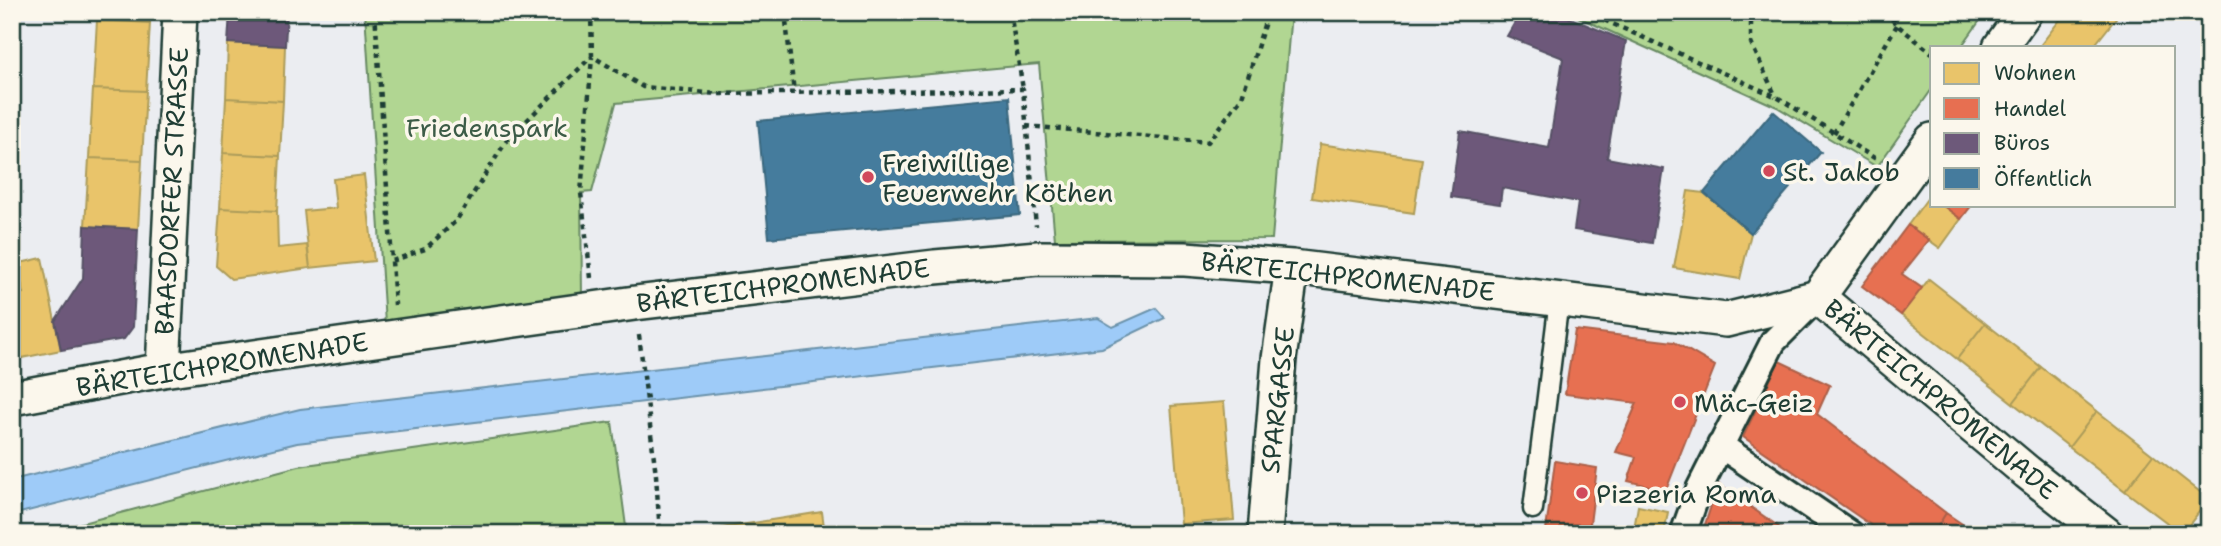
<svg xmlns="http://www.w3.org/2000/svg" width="2221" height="546" font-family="'Shantell Sans',sans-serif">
	<rect width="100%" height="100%" fill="#ebedf1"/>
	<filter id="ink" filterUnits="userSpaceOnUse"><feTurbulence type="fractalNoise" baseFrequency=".0143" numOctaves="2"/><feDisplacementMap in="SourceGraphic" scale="14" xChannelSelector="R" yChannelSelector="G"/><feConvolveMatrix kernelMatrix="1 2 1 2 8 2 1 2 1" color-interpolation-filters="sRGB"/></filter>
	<g filter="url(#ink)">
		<path fill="#b1d692" stroke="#688a63" stroke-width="2" d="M365,12H1291L1272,239L1055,240L1039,64L616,103L592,192L581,193L582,298L385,323Z
			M1567,12H1986L1961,47H1932V89L1877,167L1777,107Z
			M612,422L627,534H68L67,527L299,466Z"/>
		<path fill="#9ecbf8" stroke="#6b92aa" stroke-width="2" d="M1156,308L1165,318L1102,348L297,443L12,515V480L300,409L1098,318L1113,327Z"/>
		<path fill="#e9c46a" stroke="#ac9c5a" stroke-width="2" d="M98,12H150V23L97,20Z
			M2066,12H2109L2116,18L2093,47H2039Z
			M97,20L150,23L146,91L93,89Z
			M228,43L285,46L283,101L226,98Z
			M93,89L146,91L142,160L89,158Z
			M226,98L283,101L280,156L223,153Z
			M1320,144L1422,159L1414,213L1312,198Z
			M223,153L280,156L277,211L220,208Z
			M89,158L142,160L138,229L85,226Z
			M364,175L374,261L310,268L304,211L336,208L333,179Z
			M1688,191L1704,193L1751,233L1740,279L1674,268Z
			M1929,196L1932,198V205H1942L1961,219L1940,248L1908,225Z
			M220,208L277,211L278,248L307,245L310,268L231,279L216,266Z
			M42,258L61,350L12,360V295L24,293L16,264Z
			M1929,279L1985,323L1957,359L1901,315Z
			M1985,323L2041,367L2013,403L1957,359Z
			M2041,367L2097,411L2069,447L2013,403Z
			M1224,402L1234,520L1181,524L1171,406Z
			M2097,411L2153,455L2125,491L2069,447Z
			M2153,455L2209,499L2182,534L2125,491Z
			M1638,506L1668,512L1664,534H1633Z
			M822,512L825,534H683Z"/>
		<path fill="#e76f51" stroke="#ab6048" stroke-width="2" d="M1942,205H1972L1961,219Z
			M1908,225L1929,240L1902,274L1922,288L1901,315L1862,286Z
			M1575,330L1674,342L1715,366L1666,490L1628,481L1636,457L1616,452L1637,403L1565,394Z
			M1779,361L1830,385L1817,414L1946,513L1933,534H1884L1743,437Z
			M1555,461L1597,468L1589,532L1546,530Z
			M1718,484L1789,534H1702Z
			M1946,513L1977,534H1933Z"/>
		<path fill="#6d597a" stroke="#565165" stroke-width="2" d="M230,12H287L285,46L228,43Z
			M1521,12H1556L1626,41L1607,158L1664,169L1652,243L1574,230L1578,202L1502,188L1500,204L1451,197L1460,131L1549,148L1563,58L1507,36Z
			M85,226L138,229L133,327L124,339L61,350L55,321L83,278Z"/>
		<path fill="#457b9d" stroke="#3a687e" stroke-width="2" d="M1009,97L1020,215L769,238L758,121Z
			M1773,111L1821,152L1751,233L1704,193Z"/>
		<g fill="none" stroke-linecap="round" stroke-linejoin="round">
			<defs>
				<path id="service" d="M1533,509L1559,300"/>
				<path id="pedestrian" d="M1720,445L1851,534
					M1683,534L1699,489L1773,342L1818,297"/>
				<path id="minor" d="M2000,47L2025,12
					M1818,297L2027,472L2106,534
					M1818,297L1932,140
					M163,370L180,12
					M12,398L163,370L635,303L935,267L1038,258L1185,259L1292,267L1726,320L1818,297
					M1265,534L1279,359L1292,267"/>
			</defs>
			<use href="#service" stroke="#1f3d34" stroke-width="23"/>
			<use href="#pedestrian" stroke="#1f3d34" stroke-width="30"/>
			<use href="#minor" stroke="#1f3d34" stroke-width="38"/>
			<path stroke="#1f3d34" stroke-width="4.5" stroke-dasharray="5 5" stroke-linecap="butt" d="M375,12L395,305
				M591,12L592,56L643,87L717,94L1023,89L1036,226
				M785,12L794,93
				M1010,12L1023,89
				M1586,12L1777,97L1876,159
				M1751,12V43L1776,97
				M1885,12L1897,25L1932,53
				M1026,126L1208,142L1242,97L1268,12
				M1834,133L1897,25
				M392,261L425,249L456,221L507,140L592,56
				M591,278L581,193L592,57
				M639,335L656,475L660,534"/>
			<use href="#service" stroke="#fbf7ec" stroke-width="18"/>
			<use href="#pedestrian" stroke="#fbf7ec" stroke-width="24"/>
			<use href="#minor" stroke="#fbf7ec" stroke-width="33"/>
		</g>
	</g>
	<g fill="#d1495b" stroke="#fbf7ec" stroke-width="2.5">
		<circle cx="1769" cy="171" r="7"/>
		<circle cx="868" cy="177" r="7"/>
		<circle cx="1680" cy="402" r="7"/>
		<circle cx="1582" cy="493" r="7"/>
	</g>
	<g text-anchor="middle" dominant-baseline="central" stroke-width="7" stroke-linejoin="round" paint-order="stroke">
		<g font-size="26" fill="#3c5c47" stroke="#fbf7ec">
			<text x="487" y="127">Friedenspark</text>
		</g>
		<g font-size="26" fill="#1f3d34" stroke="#fbf7ec" text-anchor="start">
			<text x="882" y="162">Freiwillige<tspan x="882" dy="30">Feuerwehr Köthen</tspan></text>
			<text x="1783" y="171">St. Jakob</text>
			<text x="1694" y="402">Mäc-Geiz</text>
			<text x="1596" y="493">Pizzeria Roma</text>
		</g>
		<g font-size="26" fill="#1f3d34" stroke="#fbf7ec">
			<text transform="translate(171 191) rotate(-87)">BAASDORFER STRASSE</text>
			<text transform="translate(1348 276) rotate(6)">BÄRTEICHPROMENADE</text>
			<text transform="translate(783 285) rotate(-7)">BÄRTEICHPROMENADE</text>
			<text transform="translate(222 364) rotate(-9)">BÄRTEICHPROMENADE</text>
			<text transform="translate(1941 399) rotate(40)">BÄRTEICHPROMENADE</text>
			<text transform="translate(1277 400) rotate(-84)">SPARGASSE</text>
		</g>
	</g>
	<rect width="2221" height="546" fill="none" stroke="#fbf7ec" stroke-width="42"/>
	<rect x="21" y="21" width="2179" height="504" fill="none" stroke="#1f3d34" stroke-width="2.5" filter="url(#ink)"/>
	<rect x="1930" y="46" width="245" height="161" fill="#fbf7ec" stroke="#a3ada2" stroke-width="2"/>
	<rect x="1944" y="63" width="35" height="21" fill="#e9c46a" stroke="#a3ada2" stroke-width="2"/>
	<text x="1994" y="80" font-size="21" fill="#1f3d34">Wohnen</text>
	<rect x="1944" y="98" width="35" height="21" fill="#e76f51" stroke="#a3ada2" stroke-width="2"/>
	<text x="1994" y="116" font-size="21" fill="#1f3d34">Handel</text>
	<rect x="1944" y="133" width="35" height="21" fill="#6d597a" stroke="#a3ada2" stroke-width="2"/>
	<text x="1994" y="150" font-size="21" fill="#1f3d34">Büros</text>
	<rect x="1944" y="168" width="35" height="21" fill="#457b9d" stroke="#a3ada2" stroke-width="2"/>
	<text x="1994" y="186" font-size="21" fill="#1f3d34">Öffentlich</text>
</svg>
